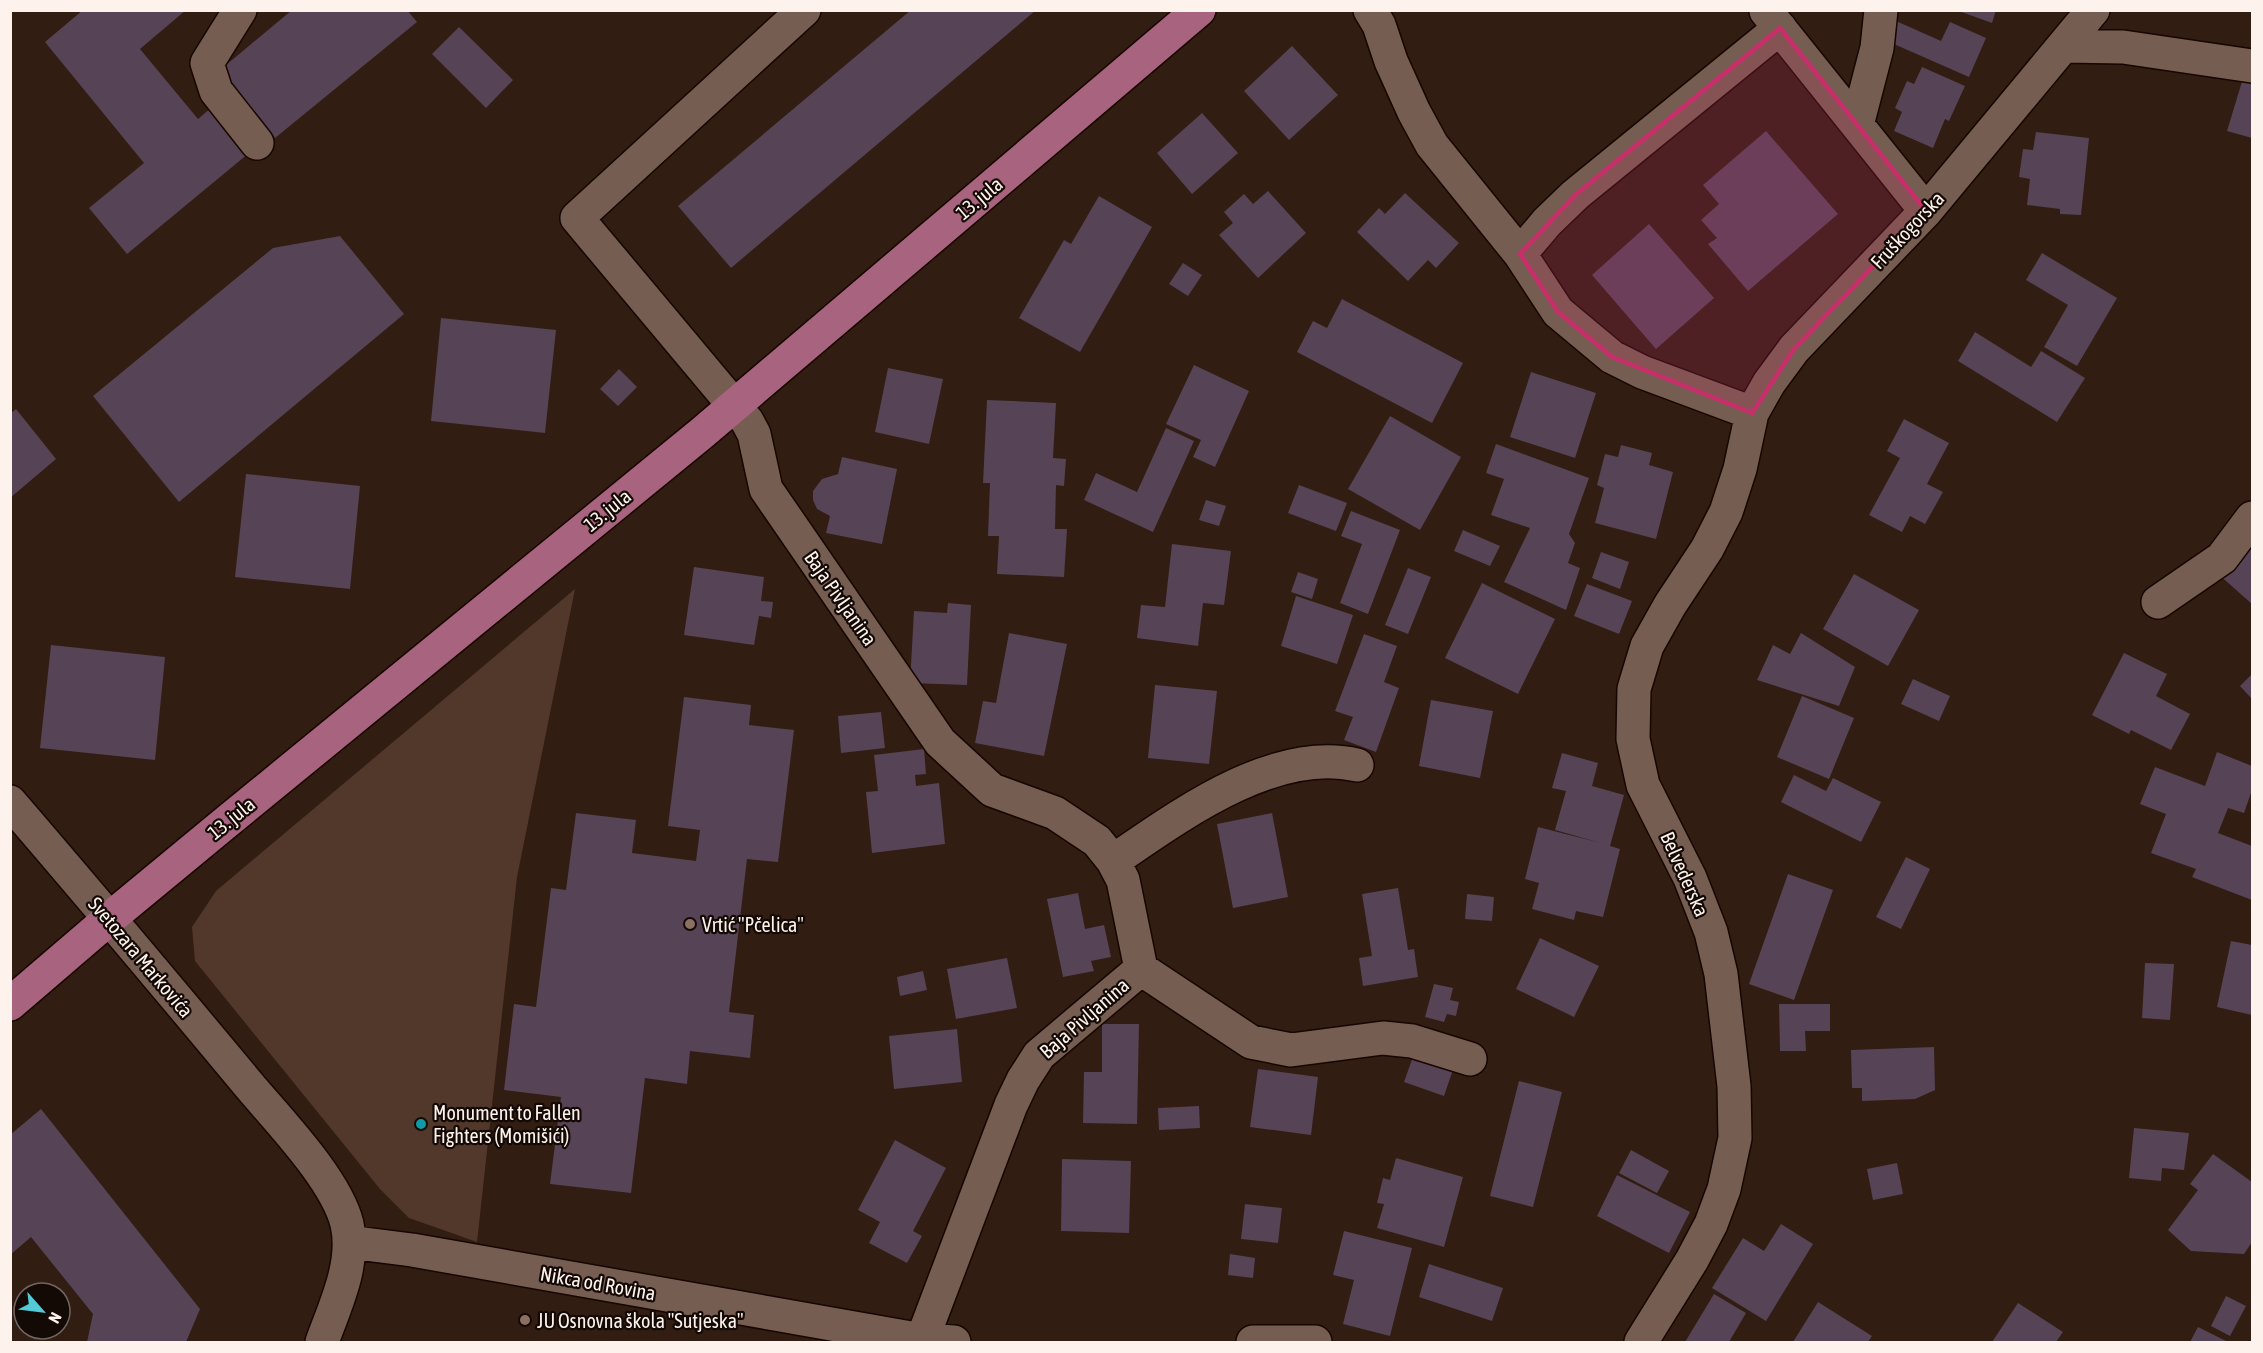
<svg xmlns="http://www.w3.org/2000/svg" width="2263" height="1353" font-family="'Asap Condensed',sans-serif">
	<rect width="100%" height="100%" fill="#311d12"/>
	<path fill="#52382b" d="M575,589L517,877L477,1242L409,1218L380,1189L195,961L192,927L216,891Z"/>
	<path fill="#564355" d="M83,10H186L140,49L198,119L211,108L249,153L127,254L89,208L144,163L45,42Z
		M292,10H407L417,22L275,138L220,70Z
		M911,10H1036L731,268L678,206Z
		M1956,10H1996L1992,23Z
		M1896,21L1941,41L1950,22L1986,38L1969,77L1887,41Z
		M459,27L513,80L486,108L432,54Z
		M1292,46L1338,95L1289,140L1244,91Z
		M2247,65L2252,67V138L2227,131Z
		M1922,67L1965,86L1949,121L1945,119L1933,148L1894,131L1902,112L1895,108L1907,81L1914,84Z
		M1202,113L1238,153L1192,194L1157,153Z
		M1766,131L1838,214L1748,291L1708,244L1717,238L1701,220L1719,204L1703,185Z
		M2036,132L2089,138L2081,215L2060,214V209L2027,205L2030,179L2019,177L2023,149L2033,150Z
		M1268,191L1306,233L1258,278L1219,235L1233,223L1224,212L1244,194L1253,204Z
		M1405,193L1459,243L1436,268L1428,260L1408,281L1357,232L1379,208L1385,214Z
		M1099,196L1152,227L1080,352L1019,318L1064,240L1071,244Z
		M1649,224L1714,298L1656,349L1592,275Z
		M340,236L404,314L179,502L93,396L273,248Z
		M2042,253L2117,298L2077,366L2044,347L2068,305L2026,280Z
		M1183,263L1202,275L1188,296L1169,284Z
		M1342,299L1463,363L1432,423L1297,352L1313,321L1327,328Z
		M441,318L556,330L545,433L431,421Z
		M1975,332L2031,367L2041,351L2085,378L2057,422L1958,361Z
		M1194,365L1249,391L1215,467L1193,457L1201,440L1166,424Z
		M888,368L943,379L929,444L875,432Z
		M619,369L637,387L618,406L600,389Z
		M1531,372L1596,393L1575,458L1510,437Z
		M987,400L1056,403L1053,458L1066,459L1064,486L1056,485L1055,529H1067L1064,577L997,574L999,536H988L990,483H983Z
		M16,409L56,459L10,498V414Z
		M1390,416L1461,457L1420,530L1348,489Z
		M1904,419L1949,443L1927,484L1943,492L1925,524L1910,516L1902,532L1869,515L1900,458L1887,451Z
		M1166,428L1194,441L1153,532L1084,500L1096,473L1137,492Z
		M1496,444L1589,478L1569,534L1575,543L1568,563L1580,568L1566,610L1504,582L1530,528L1491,515L1504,479L1486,473Z
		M1621,445L1652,453L1649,465L1673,472L1656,539L1595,523L1604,488L1597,485L1605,454L1618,457Z
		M842,457L897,469L882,544L826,533L830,516L817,509L813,500V491L822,479L838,474Z
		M246,474L360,486L350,589L235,577Z
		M1299,485L1347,503L1336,531L1288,513Z
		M1206,500L1226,506L1219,526L1199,520Z
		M1351,511L1400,530L1368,614L1340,603L1362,544L1341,536Z
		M1463,530L1500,546L1490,566L1454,551Z
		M2245,540L2252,547V604L2217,573Z
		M1172,544L1231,551L1224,605L1203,603L1198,646L1137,638L1141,605L1165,607Z
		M1601,552L1629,562L1620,589L1592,578Z
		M694,567L764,577L761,601L773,602L771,618L759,616L754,645L684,635Z
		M1408,568L1431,577L1408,634L1385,625Z
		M1298,572L1318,579L1312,599L1291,592Z
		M1854,574L1919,610L1888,666L1823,629Z
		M1482,583L1555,619L1518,694L1445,658Z
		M1587,584L1632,601L1619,634L1574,616Z
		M1296,596L1353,615L1337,664L1281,646Z
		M948,603L971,605L967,685L910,683L914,611L947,613Z
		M1009,633L1067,644L1044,756L975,743L983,701L996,703Z
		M1801,633L1855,667L1839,706L1757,680L1773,645L1790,654Z
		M1364,634L1397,646L1384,682L1399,688L1376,752L1344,740L1353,717L1335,711Z
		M51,645L165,657L155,760L40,748Z
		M2124,653L2167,674L2156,696L2190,714L2171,750L2131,730L2129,734L2092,715Z
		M2252,674V699L2240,686Z
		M1913,679L1950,696L1939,721L1901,704Z
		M1155,685L1217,691L1209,764L1148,758Z
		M1802,696L1854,718L1829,779L1777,757Z
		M684,697L751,705L749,725L794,730L778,862L747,859L729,1012L754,1015L750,1058L690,1051L687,1084L645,1078L631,1193L550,1184L561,1097L504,1090L514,1004L536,1007L551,888L566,890L576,813L636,820L632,853L696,861L700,830L668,826Z
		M1431,700L1493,711L1480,778L1419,766Z
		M881,712L885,748L841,753L838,716Z
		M924,749L926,774L915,775L916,786L939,783L945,844L872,853L866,792L878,791L874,755Z
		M2217,752L2252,766V790L2244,813L2228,808L2218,833L2252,846V900L2192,877L2196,869L2151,853L2166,814L2140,804L2155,767L2205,786Z
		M1562,753L1598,763L1592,786L1624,795L1610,846L1620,849L1603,917L1576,911L1574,920L1532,909L1539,883L1525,879L1538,827L1601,843L1555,830L1566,791L1552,788Z
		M1794,775L1826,791L1833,778L1881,802L1861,842L1781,802Z
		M1272,813L1288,897L1233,908L1217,824Z
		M1906,857L1930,869L1901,929L1876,917Z
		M1788,874L1833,890L1794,1000L1749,984Z
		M1398,888L1408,950L1414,949L1418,977L1363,986L1359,958L1372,956L1362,894Z
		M1078,893L1085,929L1104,925L1111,957L1091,961L1094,971L1063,977L1047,899Z
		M1467,894L1494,897L1492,921L1465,919Z
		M1540,938L1599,966L1574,1017L1516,989Z
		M2231,941L2252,945V1015L2217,1007Z
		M1007,958L1017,1008L956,1019L947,969Z
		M2145,963L2174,964L2170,1020L2142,1018Z
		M923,971L927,990L900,996L897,977Z
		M1434,984L1453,988L1450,1000L1459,1002L1456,1016L1447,1014L1444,1022L1425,1017Z
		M1779,1004H1830V1031H1805L1806,1051H1780Z
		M1102,1024H1139L1137,1124L1083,1123L1084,1072H1102Z
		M957,1029L962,1082L894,1089L889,1036Z
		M1934,1047L1935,1090L1915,1099L1862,1101V1088H1852L1851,1050Z
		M1415,1051L1455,1064L1444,1096L1404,1082Z
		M1258,1069L1318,1077L1311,1135L1250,1127Z
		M1519,1081L1562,1092L1533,1207L1490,1196Z
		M1199,1106L1200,1128L1159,1130L1158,1108Z
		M41,1109L200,1309L186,1342H87L93,1314L31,1237L10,1255V1135Z
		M2134,1128L2189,1133L2184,1170L2162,1168L2161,1181L2129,1178Z
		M895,1140L946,1168L913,1231L922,1236L907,1263L869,1243L880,1222L858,1210Z
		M1631,1150L1669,1171L1657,1193L1619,1173Z
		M2213,1154L2252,1182V1242L2244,1254L2191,1251L2168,1230L2198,1190L2190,1184Z
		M1396,1158L1463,1177L1444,1247L1377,1228L1384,1204L1377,1203L1383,1178L1390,1180Z
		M1062,1159L1131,1161L1129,1233L1061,1231Z
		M1897,1163L1903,1194L1873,1200L1867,1169Z
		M1617,1175L1690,1212L1669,1253L1597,1216Z
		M1245,1204L1282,1208L1278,1243L1241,1239Z
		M1781,1224L1813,1244L1766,1321L1712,1288L1743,1238L1764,1251Z
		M1344,1231L1412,1248L1390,1336L1343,1324L1354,1280L1333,1275Z
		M1230,1254L1255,1258L1253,1278L1228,1275Z
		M1429,1264L1503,1288L1492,1321L1419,1297Z
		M1714,1294L1746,1313L1729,1342H1685Z
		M2226,1296L2246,1306L2230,1336L2211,1326Z
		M1818,1302L1872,1336L1868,1342H1793Z
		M2018,1303L2063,1332L2056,1342H1992Z
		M2198,1327L2228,1342H2190Z"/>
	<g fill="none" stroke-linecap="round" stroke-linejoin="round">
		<defs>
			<path id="minor" d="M240,10L207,63L216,91L257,143
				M804,10L577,218L747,421L754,434L766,489L940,742L992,790L1055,813L1097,841L1113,861L1123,880L1141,969
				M1370,10L1379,25L1391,61L1414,112L1432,145L1520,254L1558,312L1612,357L1642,372L1752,413
				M1766,11L1926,211
				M2064,46L2123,47L2252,66
				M1857,125L1877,48L1881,10
				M1520,254L1547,222L1575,195L1780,28
				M2158,602L2222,558L2252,518
				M10,802C90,895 169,989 248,1084C278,1120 336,1179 347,1224C356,1263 335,1306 322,1342
				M1113,861C1179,816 1273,746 1357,765
				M1141,969L1251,1042L1291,1050L1383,1038L1412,1041L1470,1059
				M349,1242L412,1250L922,1340L954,1342
				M922,1340L1011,1105L1023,1080L1039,1055L1141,969
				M1253,1342H1315
				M1641,1342L1692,1260L1711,1224L1724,1189L1735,1138L1734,1086L1721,974L1711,932L1690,878L1643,785L1633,739L1634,689L1647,646L1670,605L1707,549L1726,512L1740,469L1752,413L1769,383L1794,349L1926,211L2093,10"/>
			<path id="major" d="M10,1004L109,919L224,824L702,433L1199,10"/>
		</defs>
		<use href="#minor" stroke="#180601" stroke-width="36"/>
		<use href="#major" stroke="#180601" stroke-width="36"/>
		<use href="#minor" stroke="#765d51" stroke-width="33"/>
		<use href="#major" stroke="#a8637e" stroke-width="33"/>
	</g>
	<path fill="#c82e6a" fill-opacity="0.2" stroke="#c82e6a" stroke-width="4.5" stroke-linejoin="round" d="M1780,28L1926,211L1794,349L1752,413L1612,357L1558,312L1520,254L1575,195Z"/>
	<g fill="#8d6e63" stroke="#130905" stroke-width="2">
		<circle cx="690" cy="924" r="6"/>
		<circle cx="525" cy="1320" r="6"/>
	</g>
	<circle fill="#0f9aa8" stroke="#130905" stroke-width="2" cx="421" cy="1124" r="6"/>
	<g text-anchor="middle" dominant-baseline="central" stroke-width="4.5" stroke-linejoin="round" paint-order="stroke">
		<g font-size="20" fill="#fef2ec" stroke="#130905">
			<text transform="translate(979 198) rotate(-40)">13. jula</text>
			<text transform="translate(1907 230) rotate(-47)">Fruškogorska</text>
			<text transform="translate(607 510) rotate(-39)">13. jula</text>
			<text transform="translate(841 598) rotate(55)">Baja Pivljanina</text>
			<text transform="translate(231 818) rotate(-39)">13. jula</text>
			<text transform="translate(1685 874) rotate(66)">Belvederska</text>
			<text transform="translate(141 957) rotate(50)">Svetozara Markovića</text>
			<text transform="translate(1084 1018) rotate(-41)">Baja Pivljanina</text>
			<text transform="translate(598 1283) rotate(10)">Nikca od Rovina</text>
		</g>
		<g font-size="20" fill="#fef2ec" stroke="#130905" text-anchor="start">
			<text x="702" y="924">Vrtić "Pčelica"</text>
			<text x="433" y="1112">Monument to Fallen<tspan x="433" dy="23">Fighters (Momišići)</tspan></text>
			<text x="537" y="1320">JU Osnovna škola "Sutjeska"</text>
		</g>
	</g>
	<rect width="2263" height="1353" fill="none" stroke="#fef2ec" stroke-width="24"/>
	<g transform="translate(42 1311) rotate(118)"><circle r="28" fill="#130905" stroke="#716661" stroke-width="1.5"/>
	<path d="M0-4.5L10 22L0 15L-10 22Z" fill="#52cbd7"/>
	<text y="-9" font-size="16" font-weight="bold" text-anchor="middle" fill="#fef2ec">N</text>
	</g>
</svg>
